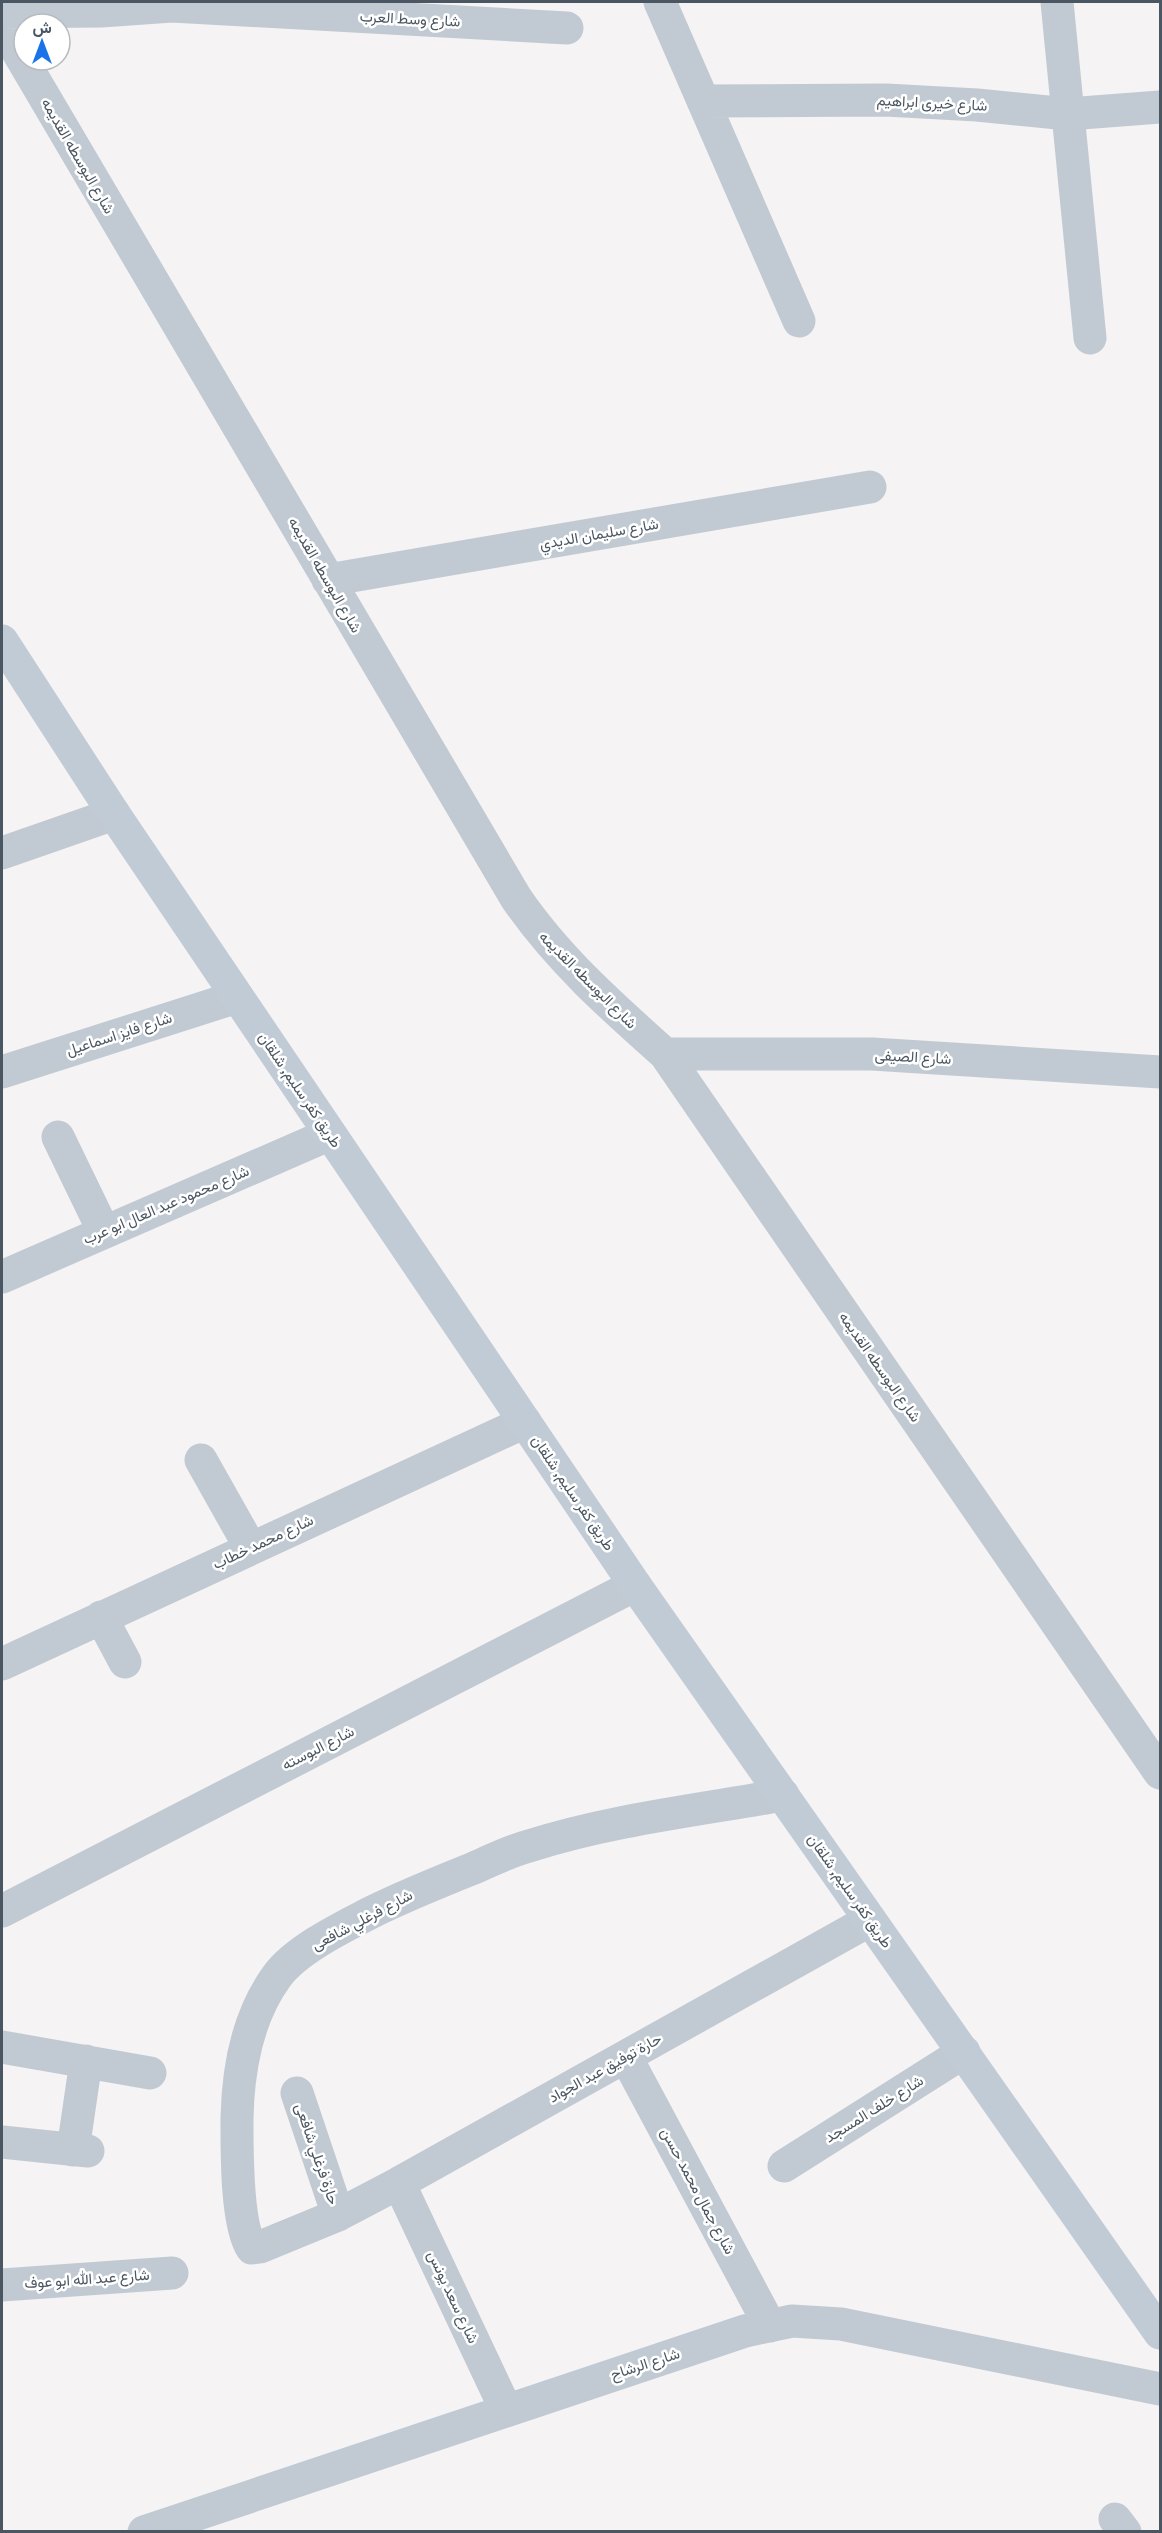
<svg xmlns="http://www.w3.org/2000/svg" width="1162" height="2533" font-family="Signika,Vazirmatn,sans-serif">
	<rect width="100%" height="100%" fill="#f5f3f3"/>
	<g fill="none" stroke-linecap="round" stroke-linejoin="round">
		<path stroke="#c1cad2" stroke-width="33" d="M660,2L799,321
			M1057,2L1090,338
			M2,12L101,11L172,6L567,28
			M2,25L516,898C557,958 611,1006 665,1054L1160,1773
			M703,101L886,100L977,105L1068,114L1160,107
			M328,580L870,487
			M2,853L114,814
			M665,1054H872L1160,1072
			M2,1072L237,997
			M58,1137L104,1232
			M2,1277L330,1134
			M201,1460L250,1547
			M101,1617L125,1662
			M2,1664L525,1422
			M783,1795C698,1810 611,1820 529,1846C510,1851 492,1860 474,1868C439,1882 404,1896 370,1913C341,1928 296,1950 277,1976C247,2017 238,2069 237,2118C237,2148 236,2225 252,2248L260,2247L338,2215L399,2183L870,1920
			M2,1911L635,1585
			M2,2047L150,2073
			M626,2057L770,2326
			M297,2093L338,2215
			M2,2142L88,2151
			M73,2150L86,2061
			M784,2166L964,2052
			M399,2183L506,2410
			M2,2285L172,2273
			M1115,2519L1125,2532
			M144,2532L745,2331L792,2321L841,2324L1160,2389"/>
		<path stroke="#c1cbd6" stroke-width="33" d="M2,641L114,814L635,1585L1160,2333"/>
	</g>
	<g text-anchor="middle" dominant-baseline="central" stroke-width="5" stroke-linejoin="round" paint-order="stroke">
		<g font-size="15" fill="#4a5661" stroke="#fff">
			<text transform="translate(410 19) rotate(3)">شارع وسط العرب</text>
			<text transform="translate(932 103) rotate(3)">شارع خيرى ابراهيم</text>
			<text transform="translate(78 156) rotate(60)">شارع البوسطه القديمه</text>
			<text transform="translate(599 534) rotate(-10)">شارع سليمان الديدي</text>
			<text transform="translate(325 575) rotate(60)">شارع البوسطه القديمه</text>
			<text transform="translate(588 980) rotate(45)">شارع البوسطه القديمه</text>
			<text transform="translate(119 1034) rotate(-18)">شارع فايز اسماعيل</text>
			<text transform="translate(913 1057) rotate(3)">شارع الصيفى</text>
			<text transform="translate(300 1090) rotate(56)">طريق كفر سليم, شلقان</text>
			<text transform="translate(166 1205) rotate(-23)">شارع محمود عبد العال ابو عرب</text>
			<text transform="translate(880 1367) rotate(55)">شارع البوسطه القديمه</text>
			<text transform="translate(573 1493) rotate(56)">طريق كفر سليم, شلقان</text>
			<text transform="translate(263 1542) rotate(-25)">شارع محمد خطاب</text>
			<text transform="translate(318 1748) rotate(-27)">شارع البوسته</text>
			<text transform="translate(850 1891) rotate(55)">طريق كفر سليم, شلقان</text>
			<text transform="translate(362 1920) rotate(-28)">شارع فرغلي شافعى</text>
			<text transform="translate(605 2068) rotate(-29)">حارة توفيق عبد الجواد</text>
			<text transform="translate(874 2109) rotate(-32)">شارع خلف المسجد</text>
			<text transform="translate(317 2154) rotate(71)">حارة فرغلي شافعى</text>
			<text transform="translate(698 2191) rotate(62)">شارع جمال محمد حسن</text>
			<text transform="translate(87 2279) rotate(-4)">شارع عبد الله ابو عوف</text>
			<text transform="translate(453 2297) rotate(65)">شارع سعد يونس</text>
			<text transform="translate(645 2364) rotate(-18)">شارع الرشاح</text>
		</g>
	</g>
	<rect width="1162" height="2533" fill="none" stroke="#4a5661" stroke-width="6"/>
	<g transform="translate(42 42)"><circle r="28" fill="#ffffff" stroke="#b7bbc0" stroke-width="1.5"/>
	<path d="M0-4.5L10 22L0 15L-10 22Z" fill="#1a73e8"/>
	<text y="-9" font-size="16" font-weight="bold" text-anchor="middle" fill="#4a5661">ش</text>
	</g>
</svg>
